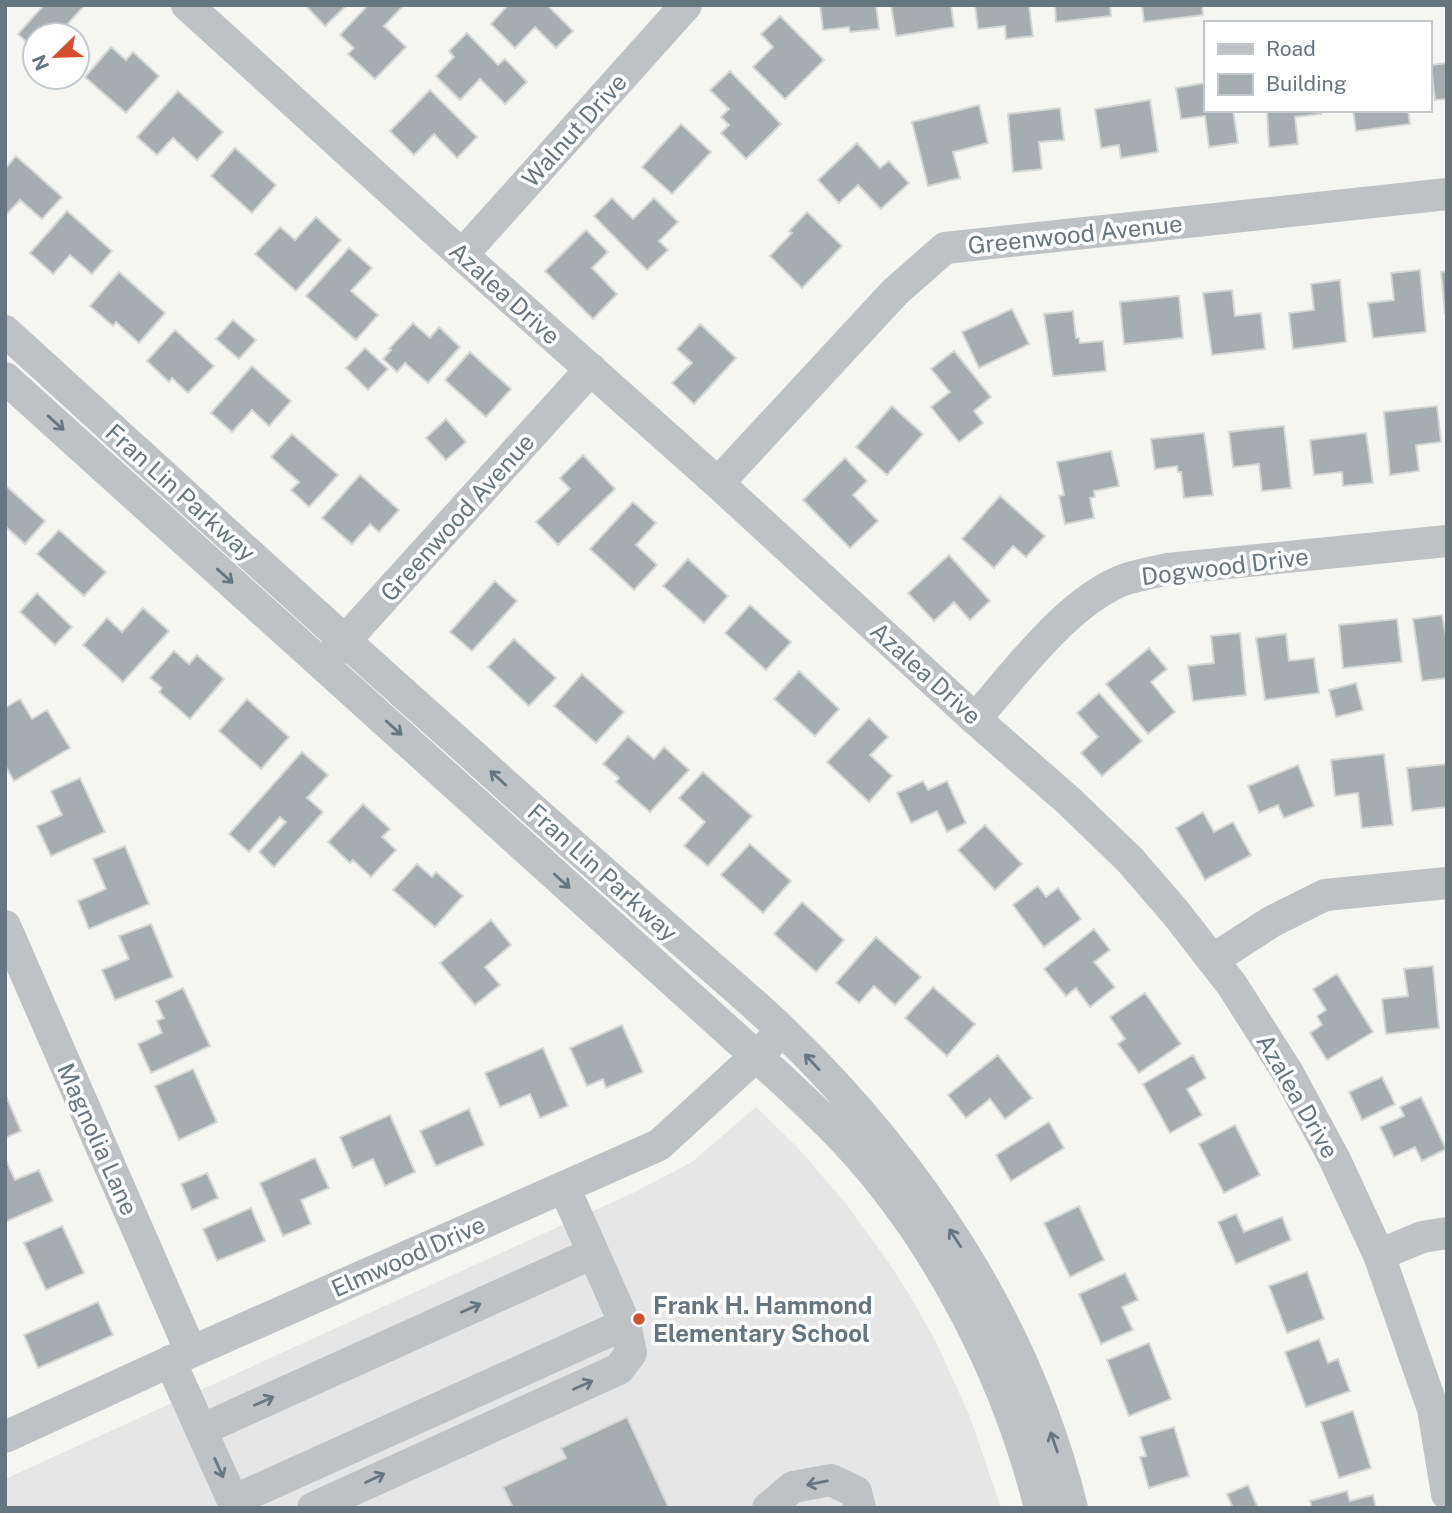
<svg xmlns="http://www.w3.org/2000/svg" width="1452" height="1513" font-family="'Public Sans',sans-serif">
	<rect width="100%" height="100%" fill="#f5f5f1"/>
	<path fill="#e5e6e5" d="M756,1107L798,1148L844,1201L889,1263L910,1296L936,1342L970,1417L1001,1508H5V1479L635,1192L692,1162Z"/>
	<path fill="#a5adb1" stroke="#d6d6d4" stroke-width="2" d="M44,5L84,6L63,29L69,35H35V50L18,34Z
		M305,5H347L325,26Z
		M368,5H404L384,26L406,47L375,79L348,54L354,48L340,35Z
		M508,5H547L573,31L556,48L535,27L515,48L491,24Z
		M820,5H876L879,29L850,32L849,27L823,30Z
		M891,5H951L954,27L896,36Z
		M975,5H1029L1033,36L1006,39L1005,26L978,29Z
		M1055,5H1110L1111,16L1056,22Z
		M1142,5H1202L1203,15L1144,22Z
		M780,16L824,60L785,99L753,67L773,47L761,34Z
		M467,33L498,65L505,59L527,82L505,104L480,79L460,100L436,76L454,57L449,51Z
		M111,47L126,60L133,52L159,76L126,113L85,77Z
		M1447,63V99L1435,100L1431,65Z
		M730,71L781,124L746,159L721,133L729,125L721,117L729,109L710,90Z
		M1205,83V110H1233L1238,143L1209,147L1205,116L1181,119L1176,88Z
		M430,90L477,137L457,158L434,134L414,155L390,131Z
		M178,91L223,132L197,160L173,138L157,155L137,137Z
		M1150,100L1158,152L1121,158L1119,145L1101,148L1095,109Z
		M979,105L988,143L953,152L960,178L928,186L912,122Z
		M1060,108L1064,140L1039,142L1042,169L1013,172L1008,114Z
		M1267,110H1320L1321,114L1295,117L1298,144L1269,147Z
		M1353,110H1408L1410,124L1356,131Z
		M681,124L711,152L672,194L642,167Z
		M857,143L880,168L889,161L909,183L881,209L858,185L839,203L818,180Z
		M235,148L276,185L252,213L211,176Z
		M16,156L62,197L42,219L20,200L5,216V169Z
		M612,198L633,219L654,198L678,222L659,241L668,250L647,270L594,216Z
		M67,211L112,251L92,274L70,255L53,274L30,253Z
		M807,212L842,246L802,288L770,256L792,233L789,231Z
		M316,217L341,240L296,291L255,254L280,227L295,240Z
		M586,230L608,252L592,268L617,294L593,319L545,271Z
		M349,248L372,268L351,291L378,315L356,340L306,296Z
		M1420,270L1426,332L1373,338L1368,303L1394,300L1391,273Z
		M1447,271V313H1445L1441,272Z
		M119,272L165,313L139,343L116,322L113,326L90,306Z
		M1340,280L1346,342L1293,349L1289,313L1314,310L1311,284Z
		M1232,290L1235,316L1261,313L1265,349L1212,355L1203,293Z
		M1179,296L1183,338L1124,344L1120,302Z
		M1012,309L1029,344L979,368L962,332Z
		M1073,311L1076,338H1079L1080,343L1103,341L1106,371L1053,376L1044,314Z
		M233,320L256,340L239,359L216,339Z
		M413,323L430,338L439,327L460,347L428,383L405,363L397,372L383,359L391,350L389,349Z
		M700,324L736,358L694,404L672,383L692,363L677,349Z
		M175,330L214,366L188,393L172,378L169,382L147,361Z
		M365,348L388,369L368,390L346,368Z
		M954,351L991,397L974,411L983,423L959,442L931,407L950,392L931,369Z
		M470,352L511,389L486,417L445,380Z
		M252,366L291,401L269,426L252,410L232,432L211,413Z
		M892,406L923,434L887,475L856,447Z
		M1437,406L1441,442L1416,445L1419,471L1390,475L1384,412Z
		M446,419L466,442L446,460L426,438Z
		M1284,426L1291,488L1262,491L1259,464L1233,467L1229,432Z
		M1204,433L1213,495L1184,498L1181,472H1178L1177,466L1155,469L1151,439Z
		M1366,433L1373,483L1343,486L1342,472L1314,475L1310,440Z
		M292,434L338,475L309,507L291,490L299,482L271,457Z
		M1111,451L1119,486L1094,491L1095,497L1090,498L1094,518L1065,524L1059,496L1064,495L1057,462Z
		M583,455L615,489L558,545L536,522L570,489L560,478Z
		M845,458L867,481L853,495L878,521L850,548L803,500Z
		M360,475L399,510L379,532L370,524L352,544L322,518Z
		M5,485L45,521L25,544L5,526Z
		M1000,496L1045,536L1026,557L1013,546L994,568L962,539Z
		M633,502L656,523L636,545L657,565L634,590L590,549Z
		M59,530L106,572L84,596L37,554Z
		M949,555L990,601L970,620L954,602L934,621L908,593Z
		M688,559L728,596L704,623L663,586Z
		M495,581L517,601L472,651L450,632Z
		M37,593L72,627L55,645L20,612Z
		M750,605L791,642L766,670L725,633Z
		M143,608L169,631L123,682L83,645L107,618L122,632Z
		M1442,615L1447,642V678L1422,681L1413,619Z
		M1397,619L1402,662L1343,668L1339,625Z
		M1240,633L1246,695L1193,701L1188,666L1214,663L1211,636Z
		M1286,634L1289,661L1314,658L1319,693L1265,700L1256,638Z
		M514,639L556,678L529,706L488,667Z
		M1149,648L1167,669L1151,682L1175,712L1148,734L1106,684Z
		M174,651L189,664L197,655L224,679L190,719L159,692L162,688L150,678Z
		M799,671L839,709L815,736L774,699Z
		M582,674L624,712L596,743L554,706Z
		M1356,683L1363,710L1336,717L1329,690Z
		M1099,693L1142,741L1102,776L1081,753L1098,737L1077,713Z
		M20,699L32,719L47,710L70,748L14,781L5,765V708Z
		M247,699L289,737L261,769L219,731Z
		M869,718L888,737L870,755L892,776L869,802L827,762Z
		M628,736L654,759L664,747L689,770L650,812L616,782L619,778L603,764Z
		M302,752L328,775L307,798L323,812L274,867L259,852L286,822L280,817L249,852L229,834Z
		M1384,754L1393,825L1362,828L1358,793L1335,796L1331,760Z
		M1447,764V807L1412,811L1407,768Z
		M1298,765L1314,806L1284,818L1278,805L1259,813L1248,786Z
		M703,772L752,816L708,866L684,846L705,822L679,798Z
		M80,778L105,832L51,856L37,826L62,815L51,791Z
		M923,781L928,790L947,781L966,823L947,832L937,811L911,823L897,793Z
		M363,804L390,829L382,837L396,850L371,877L353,860L350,863L328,842Z
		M1203,812L1214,832L1233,822L1251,855L1205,880L1176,828Z
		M985,825L1022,864L995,890L958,850Z
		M750,844L791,881L763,913L721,875Z
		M125,846L149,904L89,929L78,901L106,889L93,859Z
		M417,864L432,877L436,872L463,896L435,927L393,890Z
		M1038,886L1046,897L1058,888L1081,919L1044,947L1013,905Z
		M802,902L844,940L816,972L774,934Z
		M491,920L511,945L485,967L500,985L475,1005L440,963Z
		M151,924L173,977L115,1000L102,970L129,959L119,936Z
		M1094,929L1110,950L1094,962L1115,987L1090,1007L1076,988L1066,996L1044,969Z
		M876,937L921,977L895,1005L874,986L859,1003L836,983Z
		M1433,966L1439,1028L1386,1034L1382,999L1408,996L1404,969Z
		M1337,974L1373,1032L1327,1060L1310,1033L1322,1025L1317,1016L1326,1010L1313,989Z
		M933,987L975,1024L947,1056L905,1018Z
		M183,988L210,1046L151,1073L138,1044L162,1033L157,1021L164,1018L156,1001Z
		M1145,993L1181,1044L1139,1073L1118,1044L1125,1039L1110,1017Z
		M622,1025L643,1072L606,1088L603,1079L587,1086L570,1048Z
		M543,1048L568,1106L540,1118L530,1094L500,1107L485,1073Z
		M998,1055L1032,1098L1005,1119L990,1099L966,1118L948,1095Z
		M1193,1055L1206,1078L1187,1089L1202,1115L1170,1133L1143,1084Z
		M193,1069L217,1122L179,1140L155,1086Z
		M1382,1077L1395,1104L1362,1120L1349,1092Z
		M6,1096L21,1131L5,1138V1097Z
		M1421,1097L1446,1149L1422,1161L1415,1147L1394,1157L1380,1127L1404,1116L1400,1107Z
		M469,1109L484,1145L436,1166L420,1131Z
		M390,1115L415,1172L385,1186L373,1159L353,1168L340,1137Z
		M1049,1122L1064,1148L1011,1181L996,1155Z
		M1235,1125L1260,1175L1224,1193L1199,1144Z
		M5,1158L15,1180L39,1170L53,1201L5,1222Z
		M315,1158L329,1188L301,1200L311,1224L283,1236L260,1183Z
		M207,1173L218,1198L192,1210L181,1184Z
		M1079,1206L1104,1260L1070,1277L1044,1223Z
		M251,1208L265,1241L217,1261L203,1229Z
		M1236,1214L1244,1232L1282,1217L1291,1240L1236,1264L1218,1222Z
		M62,1226L84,1273L46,1290L24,1243Z
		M1307,1272L1324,1319L1287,1333L1269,1286Z
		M1125,1273L1138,1300L1122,1307L1133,1330L1101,1344L1079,1294Z
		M98,1302L113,1335L38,1368L24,1335Z
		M1319,1339L1328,1363L1338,1359L1350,1391L1306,1407L1285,1352Z
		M1149,1343L1171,1399L1129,1416L1107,1360Z
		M1353,1411L1371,1468L1339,1478L1321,1422Z
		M627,1417L669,1508H513L503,1487L566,1458L561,1448Z
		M1174,1427L1189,1476L1149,1488L1140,1457L1146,1456L1140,1437Z
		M1248,1485L1258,1508H1233L1227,1494Z
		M1347,1491L1350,1501L1373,1495L1376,1508H1312L1310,1501Z"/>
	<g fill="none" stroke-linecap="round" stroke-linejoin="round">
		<path stroke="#bec2c5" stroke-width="32" d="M187,5L462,255L718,483L975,719L1070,802L1130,860L1175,912L1232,985L1288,1073L1335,1160L1379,1255L1433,1409L1447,1494
			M462,255L686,5
			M5,331C159,471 311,612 467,750C533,810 600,869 667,928C705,962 745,995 782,1030C919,1162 1026,1322 1072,1508
			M5,378L756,1056C787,1084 819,1113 848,1144C939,1242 1008,1379 1040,1508
			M718,483L895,292L945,248L1447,194
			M331,656L591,369
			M975,719C1016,673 1068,600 1126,579C1140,575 1154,572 1168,569L1447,541
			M5,926L191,1352
			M1214,959L1271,922L1325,895L1447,883
			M1379,1255L1422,1237L1447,1233
			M170,1361L233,1501L239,1508
			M201,1430L593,1253
			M5,1437L191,1352L659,1145L770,1043
			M233,1501L625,1324
			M313,1508L619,1369L631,1353L625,1324L564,1187
			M768,1508L793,1487L831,1480L856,1492L860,1508"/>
	</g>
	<defs><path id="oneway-shaft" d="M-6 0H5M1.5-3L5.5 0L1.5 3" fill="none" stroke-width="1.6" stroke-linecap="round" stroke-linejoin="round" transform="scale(1.75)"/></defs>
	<g stroke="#667680">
		<use href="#oneway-shaft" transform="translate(56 423) rotate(42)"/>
		<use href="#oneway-shaft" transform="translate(225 576) rotate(42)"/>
		<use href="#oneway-shaft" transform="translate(394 728) rotate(42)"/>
		<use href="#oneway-shaft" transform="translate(498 778) rotate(-138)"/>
		<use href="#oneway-shaft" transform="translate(562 881) rotate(42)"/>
		<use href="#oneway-shaft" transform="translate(812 1062) rotate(-133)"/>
		<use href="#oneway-shaft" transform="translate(955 1238) rotate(-123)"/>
		<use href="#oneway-shaft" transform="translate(471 1308) rotate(-24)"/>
		<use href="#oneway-shaft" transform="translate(583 1385) rotate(-24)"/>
		<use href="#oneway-shaft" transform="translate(264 1401) rotate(-24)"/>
		<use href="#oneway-shaft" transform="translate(1054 1442) rotate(-109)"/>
		<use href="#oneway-shaft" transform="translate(219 1468) rotate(66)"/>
		<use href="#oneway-shaft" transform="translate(375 1478) rotate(-26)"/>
		<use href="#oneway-shaft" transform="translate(817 1483) rotate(169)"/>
	</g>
	<circle fill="#d64e30" stroke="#fff" stroke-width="2.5" cx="639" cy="1319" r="7"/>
	<g text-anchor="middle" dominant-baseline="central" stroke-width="7" stroke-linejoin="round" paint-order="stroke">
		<g font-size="24" fill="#667680" stroke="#fff">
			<text transform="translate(574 130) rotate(-48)">Walnut Drive</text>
			<text transform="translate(1075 234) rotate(-6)">Greenwood Avenue</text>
			<text transform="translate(505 293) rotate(42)">Azalea Drive</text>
			<text transform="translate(181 492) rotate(42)">Fran Lin Parkway</text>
			<text transform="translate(457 517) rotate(-48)">Greenwood Avenue</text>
			<text transform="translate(1225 566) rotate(-7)">Dogwood Drive</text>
			<text transform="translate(926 673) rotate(42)">Azalea Drive</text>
			<text transform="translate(603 872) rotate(42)">Fran Lin Parkway</text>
			<text transform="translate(1298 1096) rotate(60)">Azalea Drive</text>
			<text transform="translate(98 1139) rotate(66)">Magnolia Lane</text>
			<text transform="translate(408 1256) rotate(-24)">Elmwood Drive</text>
		</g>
		<g font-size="24" font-weight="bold" fill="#667680" stroke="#fff" text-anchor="start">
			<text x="653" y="1305">Frank H. Hammond<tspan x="653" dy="28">Elementary School</tspan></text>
		</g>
	</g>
	<rect width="1452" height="1513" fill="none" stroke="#667680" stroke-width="14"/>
	<rect x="1204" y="21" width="228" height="91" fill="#ffffff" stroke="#c2c8cc" stroke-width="2"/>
	<rect x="1218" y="44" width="35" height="10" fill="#bec2c5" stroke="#c2c8cc" stroke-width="2"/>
	<text x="1266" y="56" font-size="21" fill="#667680">Road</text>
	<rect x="1218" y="74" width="35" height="21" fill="#a5adb1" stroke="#c2c8cc" stroke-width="2"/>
	<text x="1266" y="91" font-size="21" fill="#667680">Building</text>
	<g transform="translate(56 56) rotate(247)"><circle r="33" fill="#ffffff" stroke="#c2c8cc" stroke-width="2"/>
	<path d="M0-5L12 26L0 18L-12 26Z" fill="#d64e30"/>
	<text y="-10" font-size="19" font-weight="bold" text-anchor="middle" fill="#667680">N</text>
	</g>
</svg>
